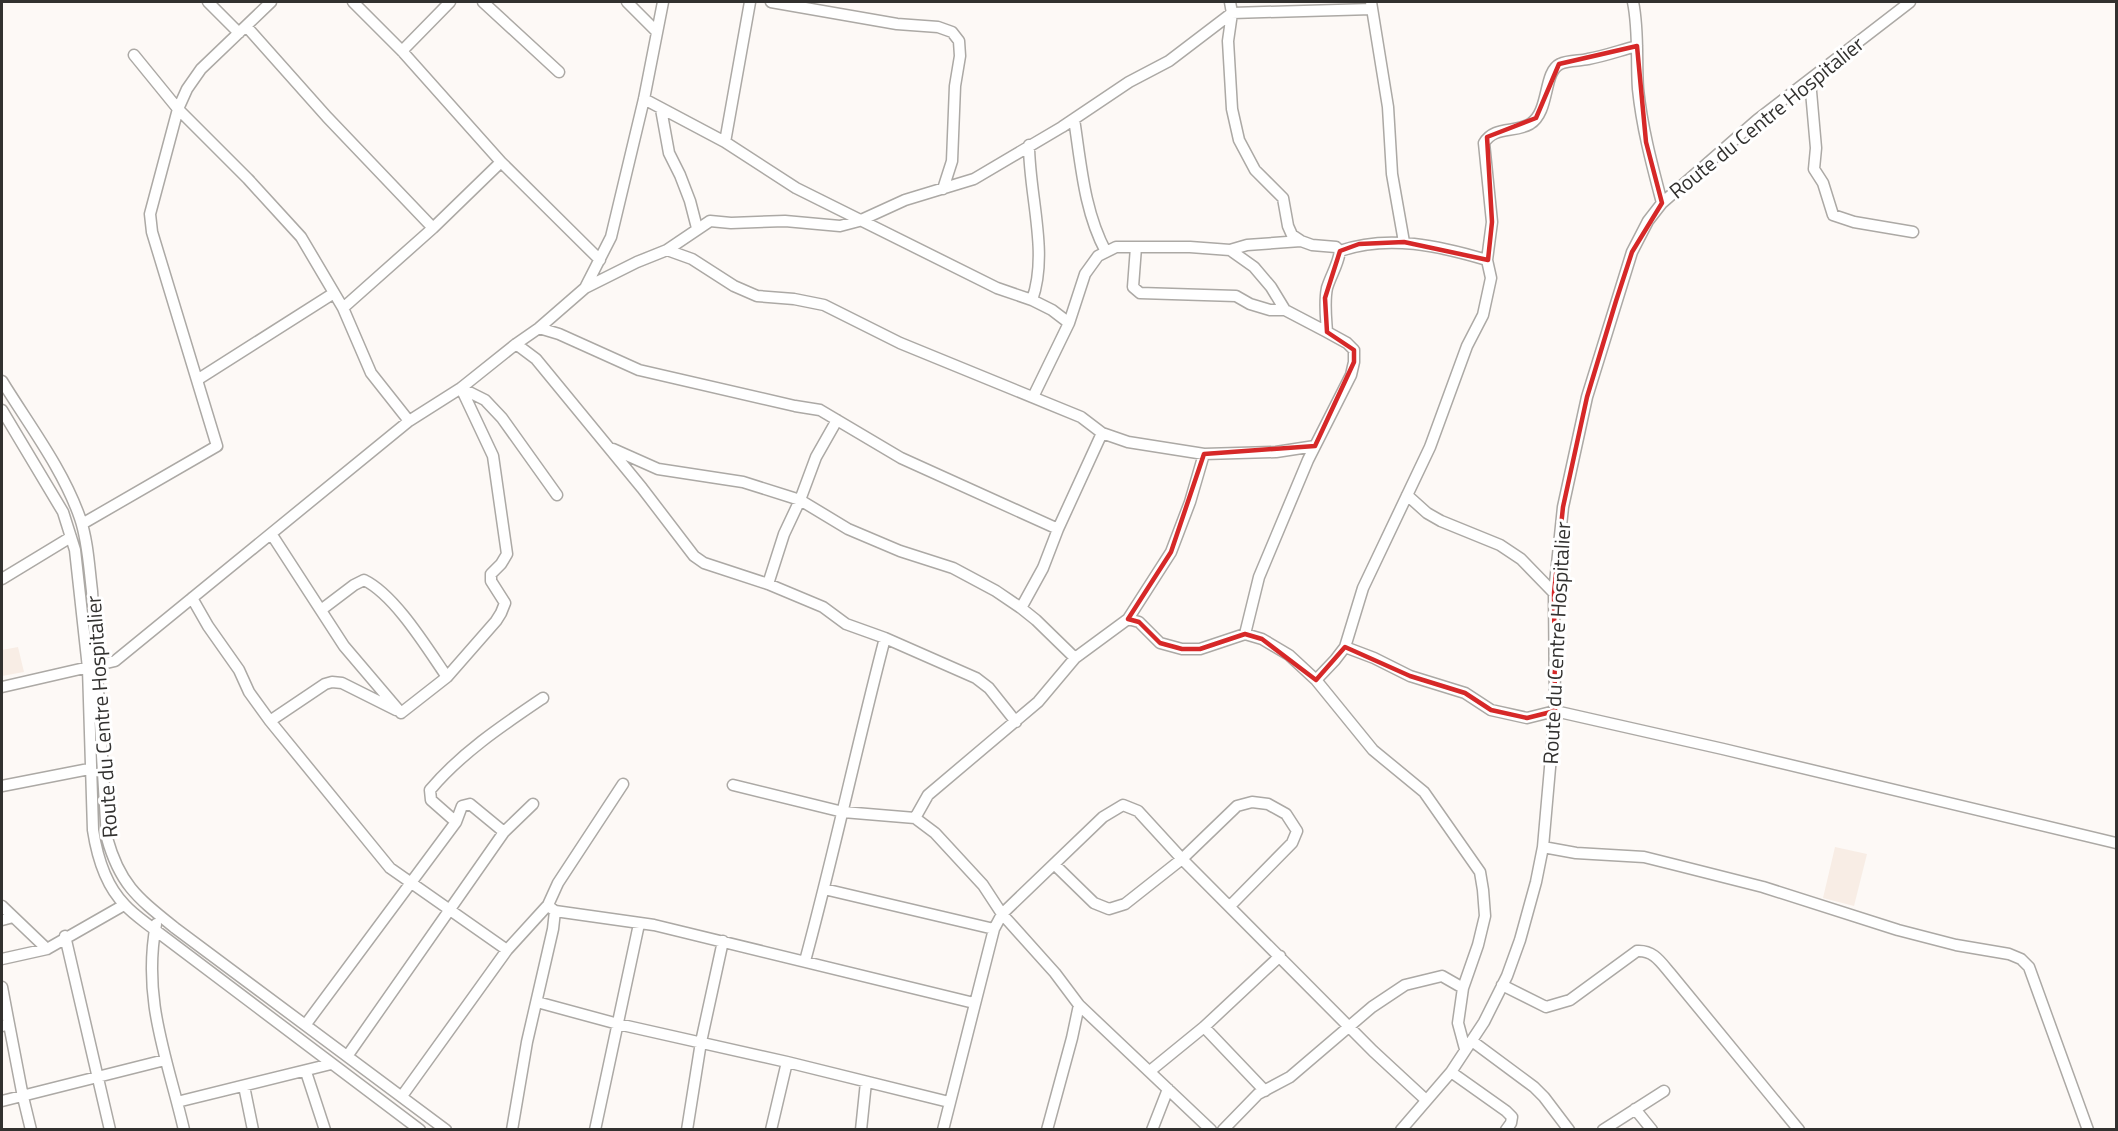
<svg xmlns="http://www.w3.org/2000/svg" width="2118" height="1131" font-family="'Titillium Web',sans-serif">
	<rect width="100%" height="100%" fill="#fdf9f6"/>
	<path fill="#f8ede5" d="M18,647L24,672L2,676V650Z
		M1835,847L1867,854L1854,906L1823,898Z"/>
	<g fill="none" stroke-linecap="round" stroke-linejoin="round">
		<defs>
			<path id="minor" d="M208,2L239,33
				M483,2L559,72
				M627,2L656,31
				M771,2L897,24L938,27L952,32L959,41L960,56L955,86L952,161L943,189
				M1230,2L1232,13L1228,41L1232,109L1239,140L1255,170L1283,198L1288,226L1292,235L1301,241L1312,245L1336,247L1340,251C1388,234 1440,246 1487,260
				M1371,2L1388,107L1392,174L1404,242
				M1633,2C1639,31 1636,60 1638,89C1642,128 1652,165 1662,203
				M246,26L327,117L433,228
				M402,51L450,2
				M134,55L178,109L248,179L301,237L343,308L371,373L409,421
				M1810,80L1816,148L1814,169L1823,183L1833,215L1854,222L1913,232
				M644,99L725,142L796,188L997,288L1032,300L1052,310L1069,323
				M661,109L669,153L680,175L690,201L697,228
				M1074,119C1081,164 1084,211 1106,252
				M725,142L750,2
				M1029,145C1029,195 1049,253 1032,300
				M501,162L600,260
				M1136,247L1133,287L1140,293L1236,296L1250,304L1270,310H1285
				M667,250L692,259L734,286L757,296L794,299L824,305L900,343L1081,417L1102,433L1128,442L1204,454L1276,452L1315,446
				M1230,250L1247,245L1301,241
				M585,288L637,262L667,250L710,221L731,223L785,221L840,226L859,221L905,200L974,179L1062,127L1129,82L1169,61L1232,13L1372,9
				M343,308L433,228L501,162L402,51L353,2
				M539,328L559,334L639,370L795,406L820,410L901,458L1058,529
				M516,344L536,359L642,488L694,556L704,563L768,584L823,607L846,624L885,638L976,678L989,688L1016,722
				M197,380L334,293
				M2,381C29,425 63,469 80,518C88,541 89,567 92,591L107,838C120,885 138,898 175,928L446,1130
				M461,388L485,400L502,418L557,495
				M1033,397L1069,323L1085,274L1098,256L1116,247H1190L1230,250L1254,267L1271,287L1285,310L1327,332
				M2,410L63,512L75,550L88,668L93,830C97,856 106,886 125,905C133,914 145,922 155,930L420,1130
				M613,449L658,469L743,482L800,500L848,529L900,551L953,568L996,591L1021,608L1036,620L1075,658
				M1407,495L1427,513L1441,521L1500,545L1521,559L1554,593
				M82,524L217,446L152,232L150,214L178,109L187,89L201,69L271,2
				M272,535L344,646L401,713
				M2,579L71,537
				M768,584L784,534L800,500L816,457L837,420
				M192,598L208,626L239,670L249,692L270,721L390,868L507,950
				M1021,608L1043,568L1058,529L1102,433
				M321,610L354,585L364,580C395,595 427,648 447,677
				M1128,619L1139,622L1160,643L1182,649H1200L1245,634L1262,639L1289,655L1316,680L1373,750L1424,792L1480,872L1483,890L1485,916L1478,945L1463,988L1458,1023L1465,1049
				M1245,634L1259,577L1308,460L1351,375L1354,362V350L1347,343L1327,332C1326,317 1324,302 1327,288C1331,275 1338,265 1340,251
				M1345,647L1374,658L1410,676L1465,693L1491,710L1527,718L1555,711L1723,749L2116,843
				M1316,680L1335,660L1345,647L1363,588L1430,447L1467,346L1483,315L1491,278L1487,260L1492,222L1484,143C1494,126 1514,133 1530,124C1550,112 1543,72 1560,64C1568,60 1580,61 1588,59C1605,56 1621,50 1637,46
				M2,687L115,661L409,421L461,388L516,344L539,328L585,288L611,237L644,99L663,2
				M401,713L447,677L496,621L501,613L505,603L491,581V574L501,564L507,554L493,456L461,388
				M270,721L325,684L332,682L342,683L396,710
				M733,785L843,812L915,818L935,833L983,885L1002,914L1055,973L1079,1005L1211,1130
				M2,786L89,769
				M915,818L928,795L1038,702L1075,658L1128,619L1171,552L1190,502L1204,454
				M456,822L431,800L430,790C461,753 503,725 543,698
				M1543,847L1576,853L1644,857L1680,866L1763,887L1898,930L1956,945L2009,954L2021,959L2029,967L2088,1130
				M1054,864L1094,903L1109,909L1125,904L1182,859L1237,806L1252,802L1268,804L1286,814L1297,831L1292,843L1230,906
				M824,889L994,929
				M2,906L47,949
				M555,911L654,925L974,1003
				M2,920L13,917
				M156,924C142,1000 167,1057 184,1130
				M65,936L110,1130
				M2,959L47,949L124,905
				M805,961C834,854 857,745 885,638
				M1502,985L1546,1007L1570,1000L1637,951C1653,950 1660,961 1670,973L1799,1130
				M2,987L9,1024L2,1026
				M537,1002L618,1024L787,1062L949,1102
				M9,1024L23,1097L31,1130
				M306,1024L456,822L462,806L470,804L504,832
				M1204,1027L1265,1091
				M1472,1041L1534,1087L1544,1097L1569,1130
				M348,1055L504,832L533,804
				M1150,1071L1204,1027L1280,956
				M306,1072L325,1130
				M1451,1072L1506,1111L1512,1117L1511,1123L1506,1130
				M244,1086L253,1130
				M402,1096L507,950L548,905L558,883L623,784
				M2,1101L165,1060
				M177,1102L331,1064
				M1635,1109L1652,1130
				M512,1130L527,1042L553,929L555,911L551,908
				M595,1130L639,924
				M687,1130L701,1042L723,941
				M771,1130L787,1062
				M861,1130L866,1082
				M943,1130L994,929L1002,914L1103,817L1123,805L1138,811L1182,859L1373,1051L1426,1100
				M1047,1130L1072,1038L1079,1005
				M1152,1130L1168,1089
				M1223,1130L1258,1094L1290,1077L1372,1007L1405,985L1442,976L1463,988
				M1401,1130L1451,1072L1484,1022L1507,976L1520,940L1536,882L1543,847L1555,711L1554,593L1563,507L1587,397L1632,252L1648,221L1662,203L1757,120L1910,2
				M1603,1130L1664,1091"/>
		</defs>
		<use href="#minor" stroke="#aca9a5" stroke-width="13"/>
		<use href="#minor" stroke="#fff" stroke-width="10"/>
	</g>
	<path fill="none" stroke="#d62828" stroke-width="4.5" stroke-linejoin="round" d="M1637,46L1646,142L1662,203L1632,252L1616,301L1587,397L1563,507L1554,593L1555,711L1527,718L1491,710L1465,693L1410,676L1345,647L1316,680L1262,639L1245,634L1200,649H1182L1160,643L1139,622L1128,619L1171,552L1204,454L1315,446L1354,362V350L1327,332L1325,298L1340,251L1359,244L1404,242L1488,260L1492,222L1487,137L1536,118L1559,64Z"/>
	<g text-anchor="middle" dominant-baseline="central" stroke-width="6" stroke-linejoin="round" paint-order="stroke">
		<g font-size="21" fill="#32312f" stroke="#fff">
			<text transform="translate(1766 117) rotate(-39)">Route du Centre Hospitalier</text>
			<text transform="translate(1556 643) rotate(-87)">Route du Centre Hospitalier</text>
			<text transform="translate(101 717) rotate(-94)">Route du Centre Hospitalier</text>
		</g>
	</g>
	<rect width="2118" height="1131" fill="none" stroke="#32312f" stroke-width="6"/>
</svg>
